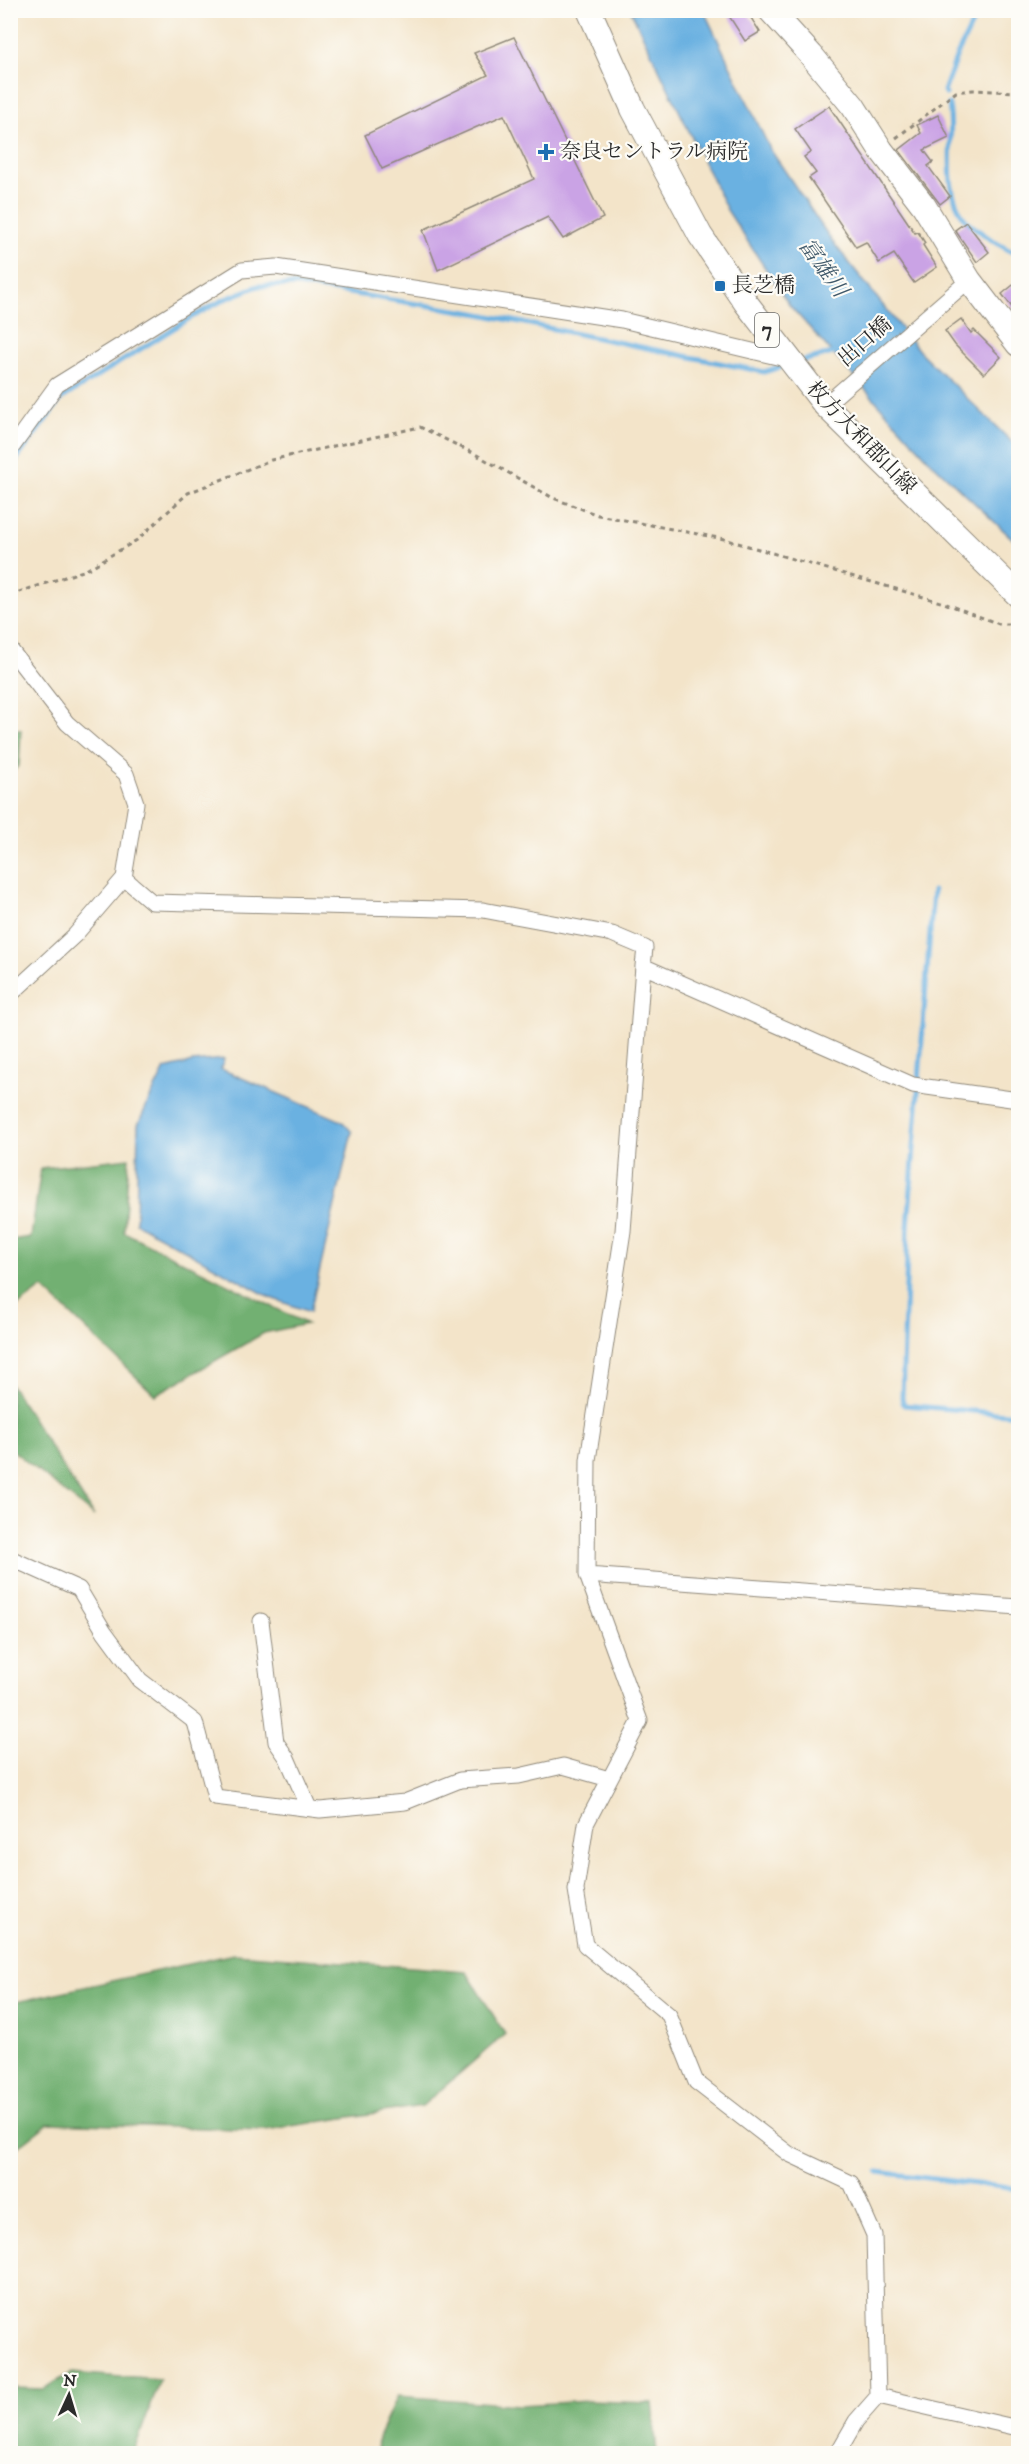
<svg xmlns="http://www.w3.org/2000/svg" width="1029" height="2464" font-family="'IM FELL DW Pica','Noto Serif JP',serif">
	<rect width="100%" height="100%" fill="#fdfcf7"/>
	<filter id="ink" filterUnits="userSpaceOnUse"><feTurbulence type="fractalNoise" baseFrequency=".0167" numOctaves="2"/><feDisplacementMap in="SourceGraphic" scale="12" xChannelSelector="R" yChannelSelector="G"/><feConvolveMatrix kernelMatrix="1 2 1 2 8 2 1 2 1" color-interpolation-filters="sRGB"/></filter>
	<filter id="wash" filterUnits="userSpaceOnUse"><feTurbulence type="fractalNoise" baseFrequency=".008" numOctaves="4" result="noise"/><feDisplacementMap in="SourceGraphic" scale="24" xChannelSelector="R" yChannelSelector="G"/><feGaussianBlur stdDeviation="1.35" result="paint"/><feColorMatrix in="noise" values="0 0 0 0 0 0 0 0 0 0 0 0 0 0 0 0 0 1.4 0 .05"/><feComposite in="paint" operator="in"/></filter>
	<g filter="url(#wash)">
		<rect width="100%" height="100%" fill="#f3e4c9"/>
		<path fill="#72b072" stroke="#4e6e4e" stroke-width="1.5" d="M11,729L21,730L19,765L11,774Z
			M129,1158L124,1232L307,1324L264,1333L155,1395L43,1288L11,1311V1240L31,1237L41,1168Z
			M10,1385H11L94,1516L11,1449Z
			M234,1954L466,1971L505,2034L422,2106L265,2130L49,2123L11,2152V2003Z
			M71,2373L160,2380L133,2453H11V2388L44,2389Z
			M397,2396L519,2405L589,2401L652,2403L657,2453H377L378,2438Z"/>
		<path fill="#6bb1e1" stroke="#4b6e86" stroke-width="1.5" d="M631,11H704L770,149L832,241L920,352L1018,448V544L931,462L790,306L727,210Z
			M224,1059L221,1069L342,1121L352,1132L310,1312L271,1298L136,1223L138,1125L150,1098L165,1069L193,1062Z"/>
		<g fill="none" stroke-linecap="round" stroke-linejoin="round">
			<path stroke="#6bb1e1" stroke-width="5" d="M946,94L944,91L957,55L979,10
				M949,104C955,142 941,185 964,218C969,224 977,229 982,233C994,242 1005,249 1018,254
				M799,362L836,352
				M10,468L61,399L192,317L225,299L258,286L297,285L475,313L764,372L787,365
				M933,891L908,1228L902,1398L904,1405L1018,1415
				M878,2172L1018,2189"/>
		</g>
		<g id="blocks">
			<path fill="#caa3e5" d="M738,10H746L760,32L745,41L729,16Z
				M514,37L603,218L563,239L548,217L438,270L423,230L534,179L504,115L382,169L365,135L488,75L474,53Z
				M829,106L915,233L918,232L925,243L923,245L937,267L914,283L894,254L879,263L866,242L856,247L809,178L816,173L804,157L811,152L795,129Z
				M938,115L949,138L924,150L933,162L928,166L950,196L940,204L899,150L921,133L917,125Z
				M966,222L989,252L977,262L955,230Z
				M1018,281V315L1002,294Z
				M961,319L971,333L974,330L1001,357L984,374L955,345L945,331Z"/>
		</g>
	</g>
	<g filter="url(#ink)">
		<use href="#blocks" fill-opacity="0" stroke="#8f887a" stroke-width="1.5"/>
		<g fill="none" stroke-linecap="round" stroke-linejoin="round">
			<defs>
				<path id="street" d="M825,405L969,280
					M10,450L57,385L242,270L276,267L622,320L790,360
					M10,649L67,723L126,774L136,803L124,878L152,902L483,910L612,934L645,948L643,966L913,1085L1018,1100
					M643,966L623,1231L588,1460L587,1575L640,1721L586,1824L576,1890L585,1945L669,2015L696,2082L789,2154L851,2183L874,2235L878,2396L1018,2428
					M10,995L75,935L124,878
					M10,1558L79,1589L104,1631L140,1680L195,1722L215,1797L320,1810L405,1802L460,1780L519,1776L563,1766L609,1779
					M587,1575L1018,1607
					M261,1621L276,1742L287,1758L309,1808
					M837,2454L856,2421L878,2396"/>
				<path id="primary" d="M589,10L633,109L700,235L746,303L825,405L1018,595
					M770,10L811,55L853,106L881,150L924,206L969,280L1018,344"/>
			</defs>
			<use href="#street" stroke="#8f887a" stroke-width="17"/>
			<use href="#primary" stroke="#8f887a" stroke-width="26"/>
			<path stroke="#8f887a" stroke-width="3" stroke-dasharray="4.5 4.5" stroke-linecap="butt" d="M896,138L956,92L973,90L1015,92L1018,90
				M10,595L86,570L137,540L188,493L271,460L420,427L475,454L553,498L598,515L724,539L944,603L999,624H1008L1018,616"/>
			<use href="#street" stroke="#fff" stroke-width="15"/>
			<use href="#primary" stroke="#fff" stroke-width="24"/>
		</g>
	</g>
	<g fill="#1f6fb2" stroke="#fdfcf7" stroke-width="2">
		<path d="M543 143h6v6h6v6h-6v6h-6v-6h-6v-6h6z"/>
		<rect x="714" y="280" width="12" height="12" rx="3"/>
	</g>
	<g text-anchor="middle" dominant-baseline="central" stroke-width="4.5" stroke-linejoin="round" paint-order="stroke">
		<rect fill="#fdfcf7" stroke="#6a6a68" stroke-width="1.5" x="755" y="313" width="24" height="34" rx="4.5"/>
		<g font-size="20" font-weight="bold" fill="#2b2b2b">
			<text x="767" y="330">7</text>
		</g>
		<g font-size="21" fill="#2b2b2b" stroke="#fdfcf7" text-anchor="start">
			<text x="560" y="152">奈良セントラル病院</text>
			<text x="732" y="286">長芝橋</text>
		</g>
		<g font-size="21" fill="#2b2b2b" stroke="#fdfcf7">
			<text transform="translate(865 342) rotate(-41)">出口橋</text>
			<text transform="translate(861 438) rotate(46)">枚方大和郡山線</text>
		</g>
		<g font-size="22" font-style="italic" fill="#415a6b" stroke="#fdfcf7">
			<text transform="translate(823 268) rotate(54)">富雄川</text>
		</g>
	</g>
	<rect width="1029" height="2464" fill="none" stroke="#fdfcf7" stroke-width="36"/>
	<g transform="translate(69 2395) rotate(4)" stroke="#fdfcf7" stroke-width="4.5" paint-order="stroke">
	<path d="M0-4.5L10 22L0 15L-10 22Z" fill="#2b2b2b"/>
	<text y="-9" font-size="16" font-weight="bold" text-anchor="middle" fill="#2b2b2b">N</text>
	</g>
</svg>
